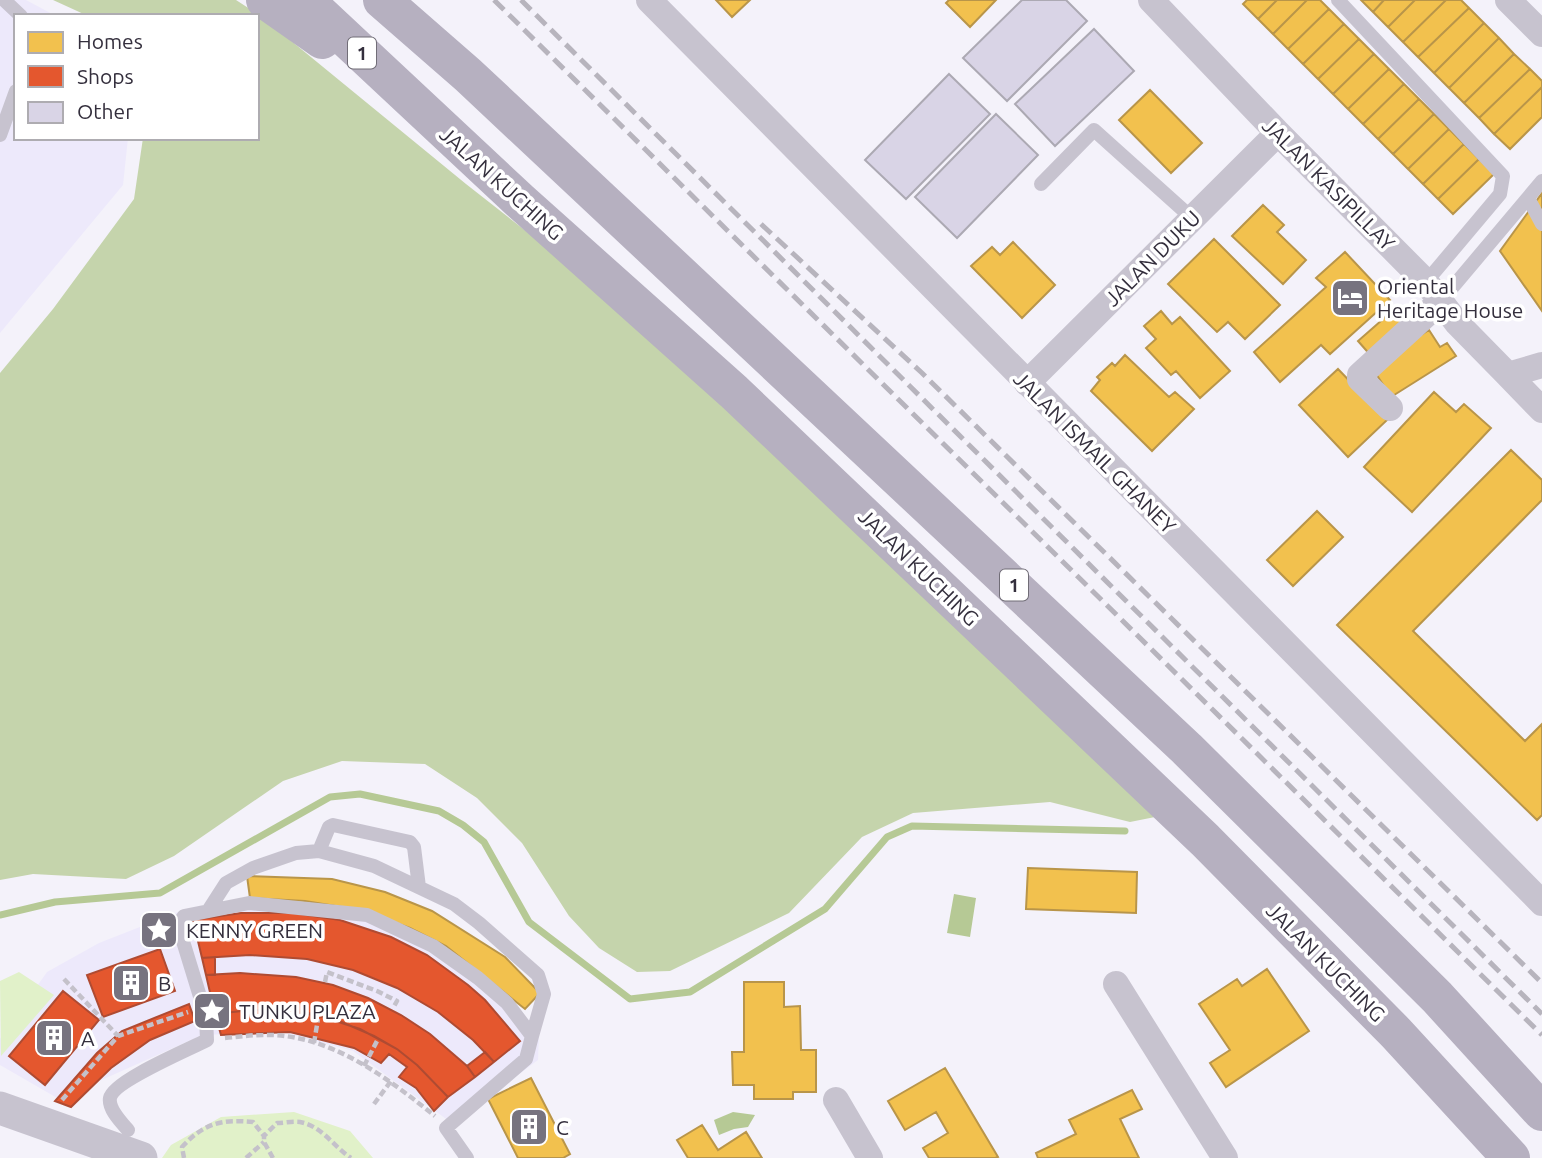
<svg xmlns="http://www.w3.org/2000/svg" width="1542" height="1158" font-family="Ubuntu,sans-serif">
	<rect width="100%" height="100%" fill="#f4f2fa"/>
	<path fill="#ede9fb" d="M0,0H26L56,16H16V138H128L123,185L0,333Z
		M296,906L366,920L417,944L477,980L539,1035L538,1060L453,1124L353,1051L271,1029L200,1036L59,1099L0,1065V1039L47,972L99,943L186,909Z"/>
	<path fill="#e1f1c9" d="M19,972L54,995L1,1056L0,981Z
		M294,1112L350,1131L373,1158H162L171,1145L221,1117Z"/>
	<path fill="#c5d4ac" d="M53,0H236L262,17L466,184L606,294L1160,816L1130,822L1050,802L913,813L862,837L789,913L670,971L637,972L599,948L569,916L522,843L477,798L425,764L342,761L283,781L174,856L126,879L33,874L0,880V373L53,309L134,199L143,138H257V16H88Z"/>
	<path fill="#b6c995" d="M954,894L976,898L970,937L947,933Z
		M733,1112L755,1115L748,1127L734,1129L719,1135L714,1120Z"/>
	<path fill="#f2c14e" stroke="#b99549" stroke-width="2" d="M716,0H750L732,17Z
		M949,0H996L970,27L946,3Z
		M1247,0H1277L1258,19L1243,4Z
		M1277,0H1307L1273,34L1258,19Z
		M1307,0H1320L1329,9L1288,49L1273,34Z
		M1361,0H1384L1373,12Z
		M1384,0H1415L1388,27L1373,12Z
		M1415,0H1446L1403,42L1388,27Z
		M1446,0H1461L1469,8L1418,57L1403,42Z
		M1469,8L1484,23L1434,73L1418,57Z
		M1329,9L1344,24L1303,64L1288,49Z
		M1484,23L1499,38L1449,88L1434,73Z
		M1344,24L1359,39L1318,79L1303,64Z
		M1499,38L1514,54L1464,103L1449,88Z
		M1359,39L1374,54L1333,94L1318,79Z
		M1374,54L1389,69L1348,109L1333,94Z
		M1514,54L1530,69L1479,118L1464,103Z
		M1389,69L1404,84L1363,124L1348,109Z
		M1530,69L1542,81V87L1494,134L1479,118Z
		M1404,84L1419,99L1378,139L1363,124Z
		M1542,87V117L1510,149L1494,134Z
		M1150,90L1202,143L1171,173L1119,120Z
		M1419,99L1434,114L1393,154L1378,139Z
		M1434,114L1449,129L1408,169L1393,154Z
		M1449,129L1464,144L1423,184L1408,169Z
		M1464,144L1479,159L1438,199L1423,184Z
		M1479,159L1494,174L1453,214L1438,199Z
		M1542,193V311L1500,251Z
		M1263,205L1284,225L1277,232L1306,260L1283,284L1232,236Z
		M1214,239L1280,305L1245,339L1228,322L1217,332L1168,284Z
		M1013,242L1055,285L1022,318L971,266L992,247L1000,255Z
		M1345,252L1390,300L1330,354L1321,345L1280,382L1254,352L1326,287L1316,278Z
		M1398,306L1413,323L1373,358L1358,341Z
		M1161,311L1172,324L1180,317L1230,371L1200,398L1176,371L1171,375L1146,348L1156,339L1144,326Z
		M1429,330L1440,347L1447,343L1456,356L1391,397L1371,366Z
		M1125,355L1169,397L1175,392L1194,409L1152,451L1091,391L1100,380L1097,377L1112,363L1115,366Z
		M1338,369L1387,420L1348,457L1299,405Z
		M1434,392L1456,412L1464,404L1491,428L1412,512L1364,467Z
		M1511,450L1542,480V500L1413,631L1525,741L1542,724V815L1537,820L1337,625Z
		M1317,511L1343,537L1293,586L1267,560Z
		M1028,868L1137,872L1136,913L1026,909Z
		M247,876L332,879L385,892L432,911L505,957L540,993L525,1009L446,946L410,928L360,910L305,901L250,898Z
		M1267,969L1309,1031L1226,1087L1210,1063L1230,1050L1199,1004L1237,979L1242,986Z
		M744,982H784V1007L800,1006L801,1050H816V1092H793V1099H754V1085H733L732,1052H744Z
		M945,1068L998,1157L995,1158H929L923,1148L948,1133L936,1112L905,1130L888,1101Z
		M531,1078L570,1154L563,1158H518L488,1099Z
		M1132,1090L1142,1109L1120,1119L1139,1158H1038L1036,1153L1076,1134L1069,1120Z
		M702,1125L718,1150L746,1132L762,1158H688L677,1140Z"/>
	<path fill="#e4572e" stroke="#af4b32" stroke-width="2" d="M241,913H293L340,920L391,937L427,955L468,985L485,1000L520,1041L494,1062L473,1040L438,1012L397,988L353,970L307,959L250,955L202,958L193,920Z
		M160,949L175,991L103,1017L87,975Z
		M215,957V975H206L202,958Z
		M240,973L296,977L333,985L368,998L401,1015L430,1034L467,1066L475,1077L448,1097L417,1065L397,1049L374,1036L337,1020L288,1010H251L215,1014L206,975Z
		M63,991L99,1020L45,1085L9,1056Z
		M189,1004L195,1021L150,1040L111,1068L71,1107L55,1101L97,1053L122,1031Z
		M251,1010H288L314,1014L360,1029L397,1049L417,1065L448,1097L434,1111L416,1088L399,1077L407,1067L389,1054L381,1063L354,1048L290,1032L221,1035L215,1014Z
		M485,1052L494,1062L475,1077L467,1066Z"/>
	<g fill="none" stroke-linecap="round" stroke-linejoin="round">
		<path stroke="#b6c995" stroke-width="7" d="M0,915L55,902L160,893L330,797L360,794L439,811L463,825L484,842L529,922L630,999L690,992L825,909L887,837L912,826L1125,831"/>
	</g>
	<path fill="#d9d4e6" stroke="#aca9b3" stroke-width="2" d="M1022,0H1066L1087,21L1007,101L963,58Z
		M1094,29L1134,71L1055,146L1015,104Z
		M949,74L990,114L906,199L865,160Z
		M996,114L1038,155L957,238L915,197Z"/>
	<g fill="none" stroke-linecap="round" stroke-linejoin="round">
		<path stroke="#c4c1ca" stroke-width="4.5" stroke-dasharray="7 3.5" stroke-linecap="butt" d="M64,979L118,1036
			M325,982L327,972L377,991L397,1001L393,1008
			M225,1038C238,1037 250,1035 263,1035C329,1033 386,1077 435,1116
			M314,1043L318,1019
			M364,1066L377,1041
			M62,1100L118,1036L188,1012
			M374,1104L391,1081
			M184,1158L182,1147C204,1123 222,1119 253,1122L264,1136
			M246,1158L264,1142
			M273,1158L264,1142V1136L277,1123C284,1123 293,1121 300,1122C322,1126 334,1147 351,1158"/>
		<path stroke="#c7c3cf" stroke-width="14" d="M4,0L21,16
			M1338,0L1503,176L1500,194L1426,282
			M0,135L16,91
			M1041,184L1094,130L1192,218
			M1528,198L1542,224
			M1441,301L1542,181
			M319,851L329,827L333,825L410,842L414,847L419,887
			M208,911L226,883L253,868L296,853L319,851L374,866L454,904L479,923L538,975L544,994L532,1036
			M128,1130C121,1122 108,1109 110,1098C113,1081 190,1049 207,1040L206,1016L178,925L184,916L249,903L367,915L433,946L478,978L507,1003L532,1036L526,1059L446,1128L467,1158"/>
		<path stroke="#c7c3cf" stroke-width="26" d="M649,0L1542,903
			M1151,0L1278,133L1426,282L1457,323L1508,375L1542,365
			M1508,0L1542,34
			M1508,375L1542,410
			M1027,383L1278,133
			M1390,408L1360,379V375L1441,301
			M1116,984L1225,1158
			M836,1100L870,1158"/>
		<path stroke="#c7c3cf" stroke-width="33" d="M0,1108L141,1158"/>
		<path stroke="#b6b0c0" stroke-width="38" d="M265,0L322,40
			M305,0L519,200L734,392L1205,840L1396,1033L1511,1158
			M382,0L468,75L1187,749L1437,997L1542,1112"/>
		<path stroke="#b7b4bd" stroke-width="5" stroke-dasharray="14 7" stroke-linecap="butt" d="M494,0L1542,1035
			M521,0L1542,1014
			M761,224L922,373L1542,983"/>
	</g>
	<defs>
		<symbol id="hotel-square" viewBox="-11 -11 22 22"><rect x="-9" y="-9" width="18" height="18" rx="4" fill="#77737f" stroke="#fff"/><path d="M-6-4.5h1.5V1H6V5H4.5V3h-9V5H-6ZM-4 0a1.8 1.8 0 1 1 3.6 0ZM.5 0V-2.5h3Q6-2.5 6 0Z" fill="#fff"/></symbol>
		<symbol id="sight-square" viewBox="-11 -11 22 22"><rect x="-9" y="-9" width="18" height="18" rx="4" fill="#77737f" stroke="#fff"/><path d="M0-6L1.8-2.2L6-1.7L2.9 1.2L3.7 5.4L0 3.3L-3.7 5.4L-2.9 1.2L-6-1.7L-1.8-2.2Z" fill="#fff"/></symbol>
		<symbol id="building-square" viewBox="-11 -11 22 22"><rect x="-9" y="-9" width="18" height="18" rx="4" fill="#77737f" stroke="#fff"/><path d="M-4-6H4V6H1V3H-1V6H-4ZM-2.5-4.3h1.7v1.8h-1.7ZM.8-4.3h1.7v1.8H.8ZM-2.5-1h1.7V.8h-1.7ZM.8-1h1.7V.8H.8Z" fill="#fff"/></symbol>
	</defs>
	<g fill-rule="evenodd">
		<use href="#hotel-square" x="1328" y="276" width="44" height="44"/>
		<use href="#sight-square" x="137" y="908" width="44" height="44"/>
		<use href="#building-square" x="109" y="961" width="44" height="44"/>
		<use href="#sight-square" x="190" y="989" width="44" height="44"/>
		<use href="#building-square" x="32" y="1016" width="44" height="44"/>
		<use href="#building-square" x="507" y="1105" width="44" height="44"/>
	</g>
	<g text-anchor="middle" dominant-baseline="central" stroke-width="7" stroke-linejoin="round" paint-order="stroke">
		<g fill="#fff" stroke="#716d77" stroke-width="2">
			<rect x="348" y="37.5" width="28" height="31" rx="5"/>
			<rect x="1000" y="569.5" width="28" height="31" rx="5"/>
		</g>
		<g font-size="19" font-weight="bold" fill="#342f3d">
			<text x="362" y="53">1</text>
			<text x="1014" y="585">1</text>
		</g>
		<g font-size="21" fill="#342f3d" stroke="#fff">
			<text transform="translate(502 183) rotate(42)">JALAN KUCHING</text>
			<text transform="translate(1329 184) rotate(45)">JALAN KASIPILLAY</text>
			<text transform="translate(1152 258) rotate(-45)">JALAN DUKU</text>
			<text transform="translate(1095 452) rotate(45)">JALAN ISMAIL GHANEY</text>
			<text transform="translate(919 567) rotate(44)">JALAN KUCHING</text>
			<text transform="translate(1326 962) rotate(45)">JALAN KUCHING</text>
		</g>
		<g font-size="21" fill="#342f3d" stroke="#fff" text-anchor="start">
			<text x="1377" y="286">Oriental<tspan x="1377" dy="24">Heritage House</tspan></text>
			<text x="186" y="930">KENNY GREEN</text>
			<text x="158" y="983">B</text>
			<text x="239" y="1011">TUNKU PLAZA</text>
			<text x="81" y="1038">A</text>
			<text x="556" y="1127">C</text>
		</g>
	</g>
	<rect x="14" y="14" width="245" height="126" fill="#ffffff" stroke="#aeacb1" stroke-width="2"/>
	<rect x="28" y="32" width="35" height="21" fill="#f2c14e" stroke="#aeacb1" stroke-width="2"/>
	<text x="77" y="49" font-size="21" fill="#342f3d">Homes</text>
	<rect x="28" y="66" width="35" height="21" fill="#e4572e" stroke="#aeacb1" stroke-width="2"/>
	<text x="77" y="84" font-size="21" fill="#342f3d">Shops</text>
	<rect x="28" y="102" width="35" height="21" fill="#d9d4e6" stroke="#aeacb1" stroke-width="2"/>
	<text x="77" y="119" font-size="21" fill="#342f3d">Other</text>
</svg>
